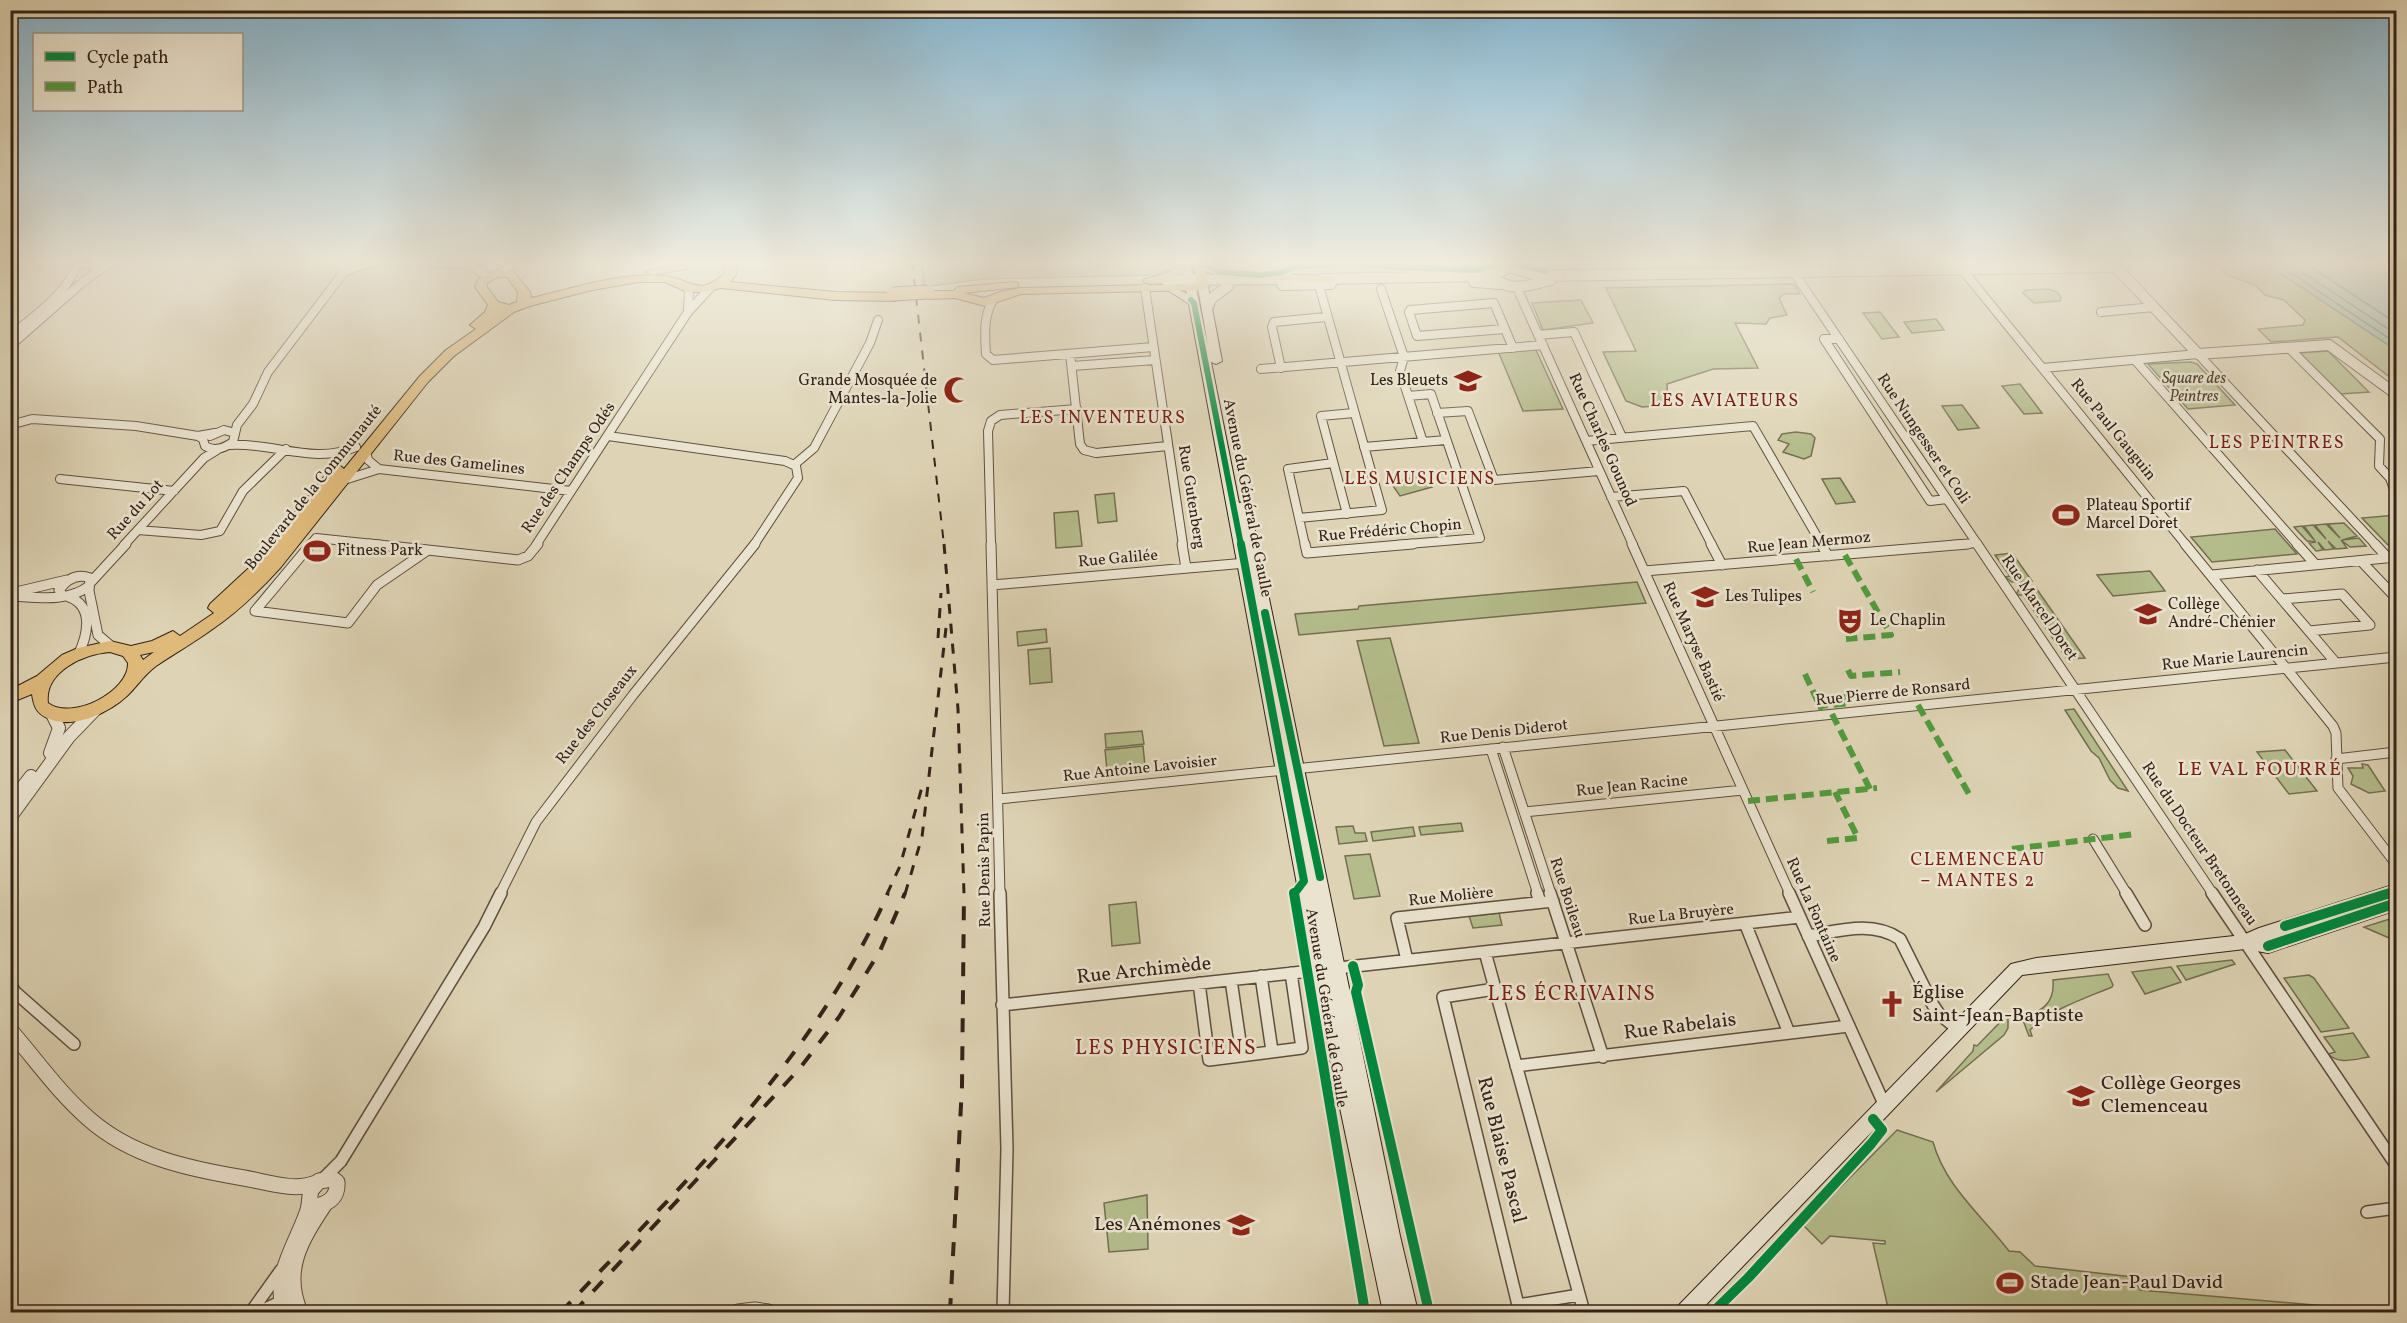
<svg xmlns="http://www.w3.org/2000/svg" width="2407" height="1323" font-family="Vollkorn,serif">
	<rect width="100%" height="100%" fill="#ded4b5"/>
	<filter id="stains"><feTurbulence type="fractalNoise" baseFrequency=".00333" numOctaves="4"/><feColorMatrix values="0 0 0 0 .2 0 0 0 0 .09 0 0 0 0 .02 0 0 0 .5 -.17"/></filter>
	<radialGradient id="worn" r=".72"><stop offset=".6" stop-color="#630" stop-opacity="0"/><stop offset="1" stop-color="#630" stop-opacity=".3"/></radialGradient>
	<path fill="#b4bc8b" stroke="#746e52" stroke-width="1.5" d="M921,261H1173L1174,268L1155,275L982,279L924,287Z
		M1521,261H1780L1785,268L1558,273L1527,268Z
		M2203,261H2262L2396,350V382L2338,337L2271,342L2258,329L2303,325L2305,320L2284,300L2265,295L2255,285L2227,275L2215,264Z
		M1794,284L1800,294H1784L1779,298L1787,315L1770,318L1766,324L1735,323L1758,368L1713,369L1667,384L1668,405L1642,407L1626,401L1603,352L1636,351L1606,288Z
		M2048,289L2057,292L2061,297L2060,301L2034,303L2023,293L2026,290Z
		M1581,300L1593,323L1543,330L1532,303Z
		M1880,312L1899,337L1882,339L1863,313Z
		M1936,319L1944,330L1912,333L1904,322Z
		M1535,348L1563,409L1523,411L1498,351Z
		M2328,351L2369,392L2340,394L2299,353Z
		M2191,362L2197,364L2235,405L2188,409L2148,364Z
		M2020,384L2042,413L2024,414L2002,386Z
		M1962,405L1979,428L1958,430L1942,406Z
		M1796,432L1811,434L1815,438L1811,456L1804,459L1783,452L1789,444L1778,440L1782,434Z
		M1423,475L1432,487L1400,496L1391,483Z
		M1840,478L1855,502L1836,504L1822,479Z
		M1114,493L1117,521L1098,523L1095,495Z
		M1078,511L1082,546L1056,548L1054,513Z
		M2396,515V545H2388L2362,518Z
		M2344,523L2357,536L2342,540L2359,538L2366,546L2350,547L2341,540L2347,548L2336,549L2328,541L2334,549L2325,550L2318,542L2323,550L2316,551L2309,543L2316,542L2307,541L2294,527L2302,526L2315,541L2304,526L2313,525L2326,539L2315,525L2326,524L2340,538L2328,524Z
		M2275,529L2297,554L2212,562L2191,537Z
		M2012,553L2032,581L2012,582L2005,577L2010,576L1995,555Z
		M2150,571L2165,591L2113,596L2097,575Z
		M1637,582L1646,603L1299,635L1295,614L1358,609L1359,606Z
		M2036,588L2085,658L2067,659L2023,595H2016L2019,589Z
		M1046,629L1047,642L1018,646L1017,632Z
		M1390,638L1419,743L1384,746L1357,641Z
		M1050,648L1052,682L1030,684L1028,650Z
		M2074,709L2128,791L2118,788L2110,780L2099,758L2091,751L2065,710Z
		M1142,731L1144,744L1106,748L1105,734Z
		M1143,746L1145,766L1107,770L1105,750Z
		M2285,750L2317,791L2289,794L2257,752Z
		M2362,764L2368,765L2385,791L2369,793L2351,784L2353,776L2348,768H2363Z
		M1461,823L1463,831L1421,835L1419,827Z
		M1353,826L1355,833H1365L1367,841L1339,844L1336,827Z
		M1413,827L1415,836L1373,841L1371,832Z
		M1370,854L1380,896L1354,899L1345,856Z
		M1136,902L1140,943L1112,946L1109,905Z
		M1499,913L1502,925L1473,928L1469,916Z
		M2396,917V941L2364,927Z
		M2232,960L2235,964L2186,980L2177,966Z
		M2171,967L2181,982L2145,994L2132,972Z
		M2108,974L2113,985L2112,987C2086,998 2049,1010 2030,1030L2032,1036H2029L2021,1015C2042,1014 2055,1002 2053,980Z
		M2309,975L2314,978L2349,1028L2321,1032L2284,978Z
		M2008,1014V1028L2004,1035L1936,1092L1973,1051L1974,1045L1977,1046Z
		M2353,1033L2369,1057C2355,1059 2339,1065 2328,1054L2335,1052L2324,1037Z
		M1897,1130L1933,1142C1945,1186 1982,1216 2009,1251L2020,1252L2035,1266L2133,1277L2140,1290L2396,1312H1889L1873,1243L1885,1244V1241L1830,1236L1822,1244L1803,1225Z
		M1147,1195L1148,1249L1109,1252L1104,1203Z"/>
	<path fill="#93b8ab" stroke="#6d7c70" stroke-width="1.5" d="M2262,261H2396V350Z"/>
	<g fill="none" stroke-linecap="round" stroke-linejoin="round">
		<path stroke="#636c62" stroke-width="1.5" d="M2273,261L2396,343
			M2286,261L2396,334
			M2302,261L2396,323"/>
		<defs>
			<path id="minor-far2" d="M78,261L87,265L104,264
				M330,261L343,267H352
				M1786,261L1978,545
				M1961,268L2186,545
				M503,273L512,261
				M1145,288L1183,545
				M1517,288L1633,545
				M1381,289L1404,357L1400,371L1423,442
				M993,300C983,317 985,335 986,354L993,360L1153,347
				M1494,303L1505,329L1417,336L1409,312L1410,310Z
				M688,311L689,289
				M2101,312L2154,307
				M1505,329L1513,348
				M1538,335L1574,332L1622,437
				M10,336C34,316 70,292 78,261
				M1839,339H1824L1930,501L1947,499
				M10,346L84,281L111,262
				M2288,347L2380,439L2379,466L2390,478L2396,495
				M1070,354L1080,444L1084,450L1096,453L1168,446
				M2135,360L2298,545
				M1072,366L1155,360
				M1281,368L1272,327L1274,322L1326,317
				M2043,368L2198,354L2376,545
				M1261,369L1543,345
				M1437,413L1468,411L1494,480L1599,471
				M10,425L32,419L136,426L198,436L215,433
				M198,436L203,439L205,446C215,452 224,448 233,442L237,425L253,404L268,372L344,272C380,255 423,263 461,264L474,267L487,276
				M210,436L224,430L235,433
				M608,436L785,461L796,466L798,478L754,545
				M1586,441L1753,426L1822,545
				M230,445C273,442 314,465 356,447
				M1364,447L1446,440
				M794,465L814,448L870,343L878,320
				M379,469L571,491
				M60,479L174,491
				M344,480L379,469L368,460L366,451
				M1611,497L1684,491L1712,545
				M1347,514L1321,416L1354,413
				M1299,518L1382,510L1320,289
				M138,530L201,535L220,531L243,491L286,449
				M124,545L204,458L217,450
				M310,545L316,538L383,545
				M536,545L688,312L710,288
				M991,545L988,431L991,421L1000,415L1077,409
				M1305,545L1288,469L1333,463
				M1396,545L1480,538L1431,394L1408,396
				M1950,545L1977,543"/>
			<path id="minor-far1" d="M311,544L255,611L348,623L377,585L428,550
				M369,544L428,550
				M991,544L1000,894
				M1182,544L1186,568
				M1305,544L1307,553L1413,544
				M1632,544L1790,894
				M1711,544L1722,565
				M1821,544L1828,556
				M1977,544L2213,894
				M2185,544L2333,726L2336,733L2338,788L2396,864
				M2297,544L2315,564
				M2375,544L2388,558
				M428,550L518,560L528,556L538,544
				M2361,561L2396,598
				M2257,570L2336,663
				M1644,571L1968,544
				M2212,575L2396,557
				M91,582L126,544
				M992,585L1246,563
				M16,592L67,580
				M10,596C36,597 67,603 89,586
				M63,596L59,590C67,579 77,573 90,578L89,591L98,635L112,647
				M69,597C94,606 88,635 78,655
				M2282,599L2342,594L2370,625L2309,631
				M1503,747L1551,894
				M1491,749L1538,894
				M2336,759L2396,752
				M999,799L2396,657
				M1524,812L1743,790
				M2093,839L2127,894
				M500,894L536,822L633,695L755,544"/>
			<path id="minor" d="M1000,893L1007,1149L1003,1312
				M1537,893L1540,902
				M1550,893L1603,1057
				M1789,893L1885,1106
				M2126,893L2145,925
				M2212,893L2396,1165
				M1745,923L1789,1033
				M1808,936C1839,931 1872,920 1900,939L1933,1005L1939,1014L1959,1030
				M1485,952L1584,1312
				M1407,960L1397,918L1553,901
				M1261,976L1272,1051
				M1231,980L1242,1055
				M1199,983L1209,1060L1302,1048L1291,973
				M10,984L15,992L74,1044
				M1495,989L1443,997L1518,1305L1579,1295
				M1002,1005L1800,917
				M1516,1066L1849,1026
				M323,1179L341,1161L484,927L501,893
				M2367,1212L2396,1208
				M251,1312L281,1270
				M259,1312L284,1300"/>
			<path id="tertiary-far2" d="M1322,279L1481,276L1496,274L1509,267L1542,276L2116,267L2198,354L2329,345L2396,394
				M1165,280L1290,279
				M1497,280C1514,293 1532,284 1551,280
				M1474,282L1501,284
				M1282,285L1331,284
				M1207,309L1211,299L1228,286"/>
			<path id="tertiary-far1" d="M50,753L59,728L52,714
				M10,803L31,776
				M10,818L69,737L97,708"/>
			<path id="tertiary" d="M10,1030C36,1060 59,1093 89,1119C132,1157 190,1169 244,1178C267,1182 294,1192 316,1183
				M284,1312C273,1275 295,1247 307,1213C310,1206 309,1198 311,1190L319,1181L333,1179L337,1182C338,1196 330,1203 317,1206L310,1202
				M300,1312C282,1270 301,1240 324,1205
				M738,1312L755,1310L768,1312"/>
			<path id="secondary" d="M1186,262L1191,265L1208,346L1198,287L1203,284L1208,287L1222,361L1216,364L1211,362L1239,503L1244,502L1250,506L1400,1236L1418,1312H1383L1328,1051L1189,304L1166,289L1171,286L1187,294L1181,265Z
				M2396,884V910L2268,953L2245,949L2022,975L1699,1312H1677L1679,1305L2011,964L2036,958L2243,935L2259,928Z"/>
			<path id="primary" d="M719,261H730L737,267L736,275L730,282L835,292L895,293L901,297L895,301L835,300L721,288L704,292H687L665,282H639L592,290L530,306L514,312L454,356L428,382L281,567C261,589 239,611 214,628C195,642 175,653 156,666C144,675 138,685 128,695C110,712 77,728 52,720C38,715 34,709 32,694L10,703V690L37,676L62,655L78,648L110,641L131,646L152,641L173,631L180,636L214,613L208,608L210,604L251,566L333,466L338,464L344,469L420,376L446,350L476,329L470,325L485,312L488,305L475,287L478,279L496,270L514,272L530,292L531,298C571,289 623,271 664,276C691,278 697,298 724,274L725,268ZM498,277H507L518,292L517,302L509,305L498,302L487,287V283ZM110,652L123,656L128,663C129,692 72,721 48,703C44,672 83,654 110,652ZM154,652L143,660L140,655Z
				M1181,261H1191L1192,265C1180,278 1162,287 1145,283L1143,281L1145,279L1165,274L1180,264Z
				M1193,261H1203L1204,263L1228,272L1331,276L1337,279L1331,282L1227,278L1206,271L1209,287L1203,290L1021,294L985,306L955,298L930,299L924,295L930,291H953L958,287L1014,282L1018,283V287L964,293L984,298L1000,292L1021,288L1197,284Z
				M682,264L688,267L686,269L652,275L646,272L652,269Z"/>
		</defs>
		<use href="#minor-far2" stroke="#5e4e3f" stroke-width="10"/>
		<use href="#minor-far1" stroke="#5e4e3f" stroke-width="11"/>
		<use href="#minor" stroke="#5e4e3f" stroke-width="14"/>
		<use href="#tertiary-far2" stroke="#5e4e3f" stroke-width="12"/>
		<use href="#tertiary-far1" stroke="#5e4e3f" stroke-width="14"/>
		<use href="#tertiary" stroke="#5e4e3f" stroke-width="17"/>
		<use href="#secondary" stroke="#332118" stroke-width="2"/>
		<use href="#primary" stroke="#332118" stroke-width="2"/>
		<use href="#minor-far2" stroke="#eae3cf" stroke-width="8"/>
		<use href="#minor-far1" stroke="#eae3cf" stroke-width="9"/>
		<use href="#minor" stroke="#eae3cf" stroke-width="11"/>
		<use href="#tertiary-far2" stroke="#eae3cf" stroke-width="10"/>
		<use href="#tertiary-far1" stroke="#eae3cf" stroke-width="12"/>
		<use href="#tertiary" stroke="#eae3cf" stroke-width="15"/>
		<use href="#secondary" fill="#eae3cf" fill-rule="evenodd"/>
		<use href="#primary" fill="#dfba7a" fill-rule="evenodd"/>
		<path stroke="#332118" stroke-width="2" stroke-dasharray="9 9" stroke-linecap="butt" d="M912,261L944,545"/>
		<path stroke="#332118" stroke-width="3" stroke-dasharray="10 10" stroke-linecap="butt" d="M944,544L958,709L964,894
			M938,638L941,593
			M887,894L900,866L922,787
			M905,894L922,837L946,628"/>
		<path stroke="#332118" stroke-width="4" stroke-dasharray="14 14" stroke-linecap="butt" d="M561,1312C684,1183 815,1059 888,893
			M574,1312L800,1068L839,1017L880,951L905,893
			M950,1312L962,1086L964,893"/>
		<defs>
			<path id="primary-bridge" d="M893,294L928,292"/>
		</defs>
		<use href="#primary-bridge" stroke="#332118" stroke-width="15" stroke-linecap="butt"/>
		<use href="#primary-bridge" stroke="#dfba7a" stroke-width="13"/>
		<path stroke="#519b3e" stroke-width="6" stroke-dasharray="12 6" stroke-linecap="butt" d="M1845,555L1891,635L1846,639
			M1796,559L1813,592
			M1848,670L1851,676L1900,672
			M1805,674L1817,700L1848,697L1851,703L1820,706L1825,715
			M1918,705L1969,794
			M1832,714L1870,789
			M1748,801L1877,788
			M1827,841L1858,838L1835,792
			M2012,849L2135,834"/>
		<defs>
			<path id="cycleway-far2" d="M1204,261L1207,266L1220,272L1260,275L1280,273L1295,267L1351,262L1394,267L1476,270L1505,261L1546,271
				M1191,300L1194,303L1241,545"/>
			<path id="cycleway-far1" d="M1241,544L1304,881L1294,894
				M1265,613L1320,877
				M2385,894L2396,891"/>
			<path id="cycleway" d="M1294,893L1365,1312
				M2285,926L2390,893
				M2268,946L2396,903
				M1353,966L1358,985L1356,992L1429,1312
				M1713,1312L1748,1278L1871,1144L1882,1130L1873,1119"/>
		</defs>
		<use href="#cycleway-far2" stroke="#eae3cf" stroke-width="9"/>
		<use href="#cycleway-far1" stroke="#eae3cf" stroke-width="11"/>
		<use href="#cycleway" stroke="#eae3cf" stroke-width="14"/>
		<use href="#cycleway-far2" stroke="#00873e" stroke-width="6"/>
		<use href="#cycleway-far1" stroke="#00873e" stroke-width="8"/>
		<use href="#cycleway" stroke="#00873e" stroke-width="10"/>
	</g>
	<linearGradient id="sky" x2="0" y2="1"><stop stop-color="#86b6d0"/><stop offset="0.59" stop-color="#f0ecde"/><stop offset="1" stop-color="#f0ecde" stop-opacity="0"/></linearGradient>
	<rect width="2407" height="446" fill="url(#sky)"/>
	<defs>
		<symbol id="school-bare" viewBox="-9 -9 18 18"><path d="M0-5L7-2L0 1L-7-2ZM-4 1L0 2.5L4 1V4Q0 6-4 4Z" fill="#8f2418" stroke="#eae3cf" stroke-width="2.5" paint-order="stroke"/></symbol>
		<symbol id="mosque-bare" viewBox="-9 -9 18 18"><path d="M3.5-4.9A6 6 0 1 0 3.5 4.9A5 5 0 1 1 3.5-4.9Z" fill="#8f2418" stroke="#eae3cf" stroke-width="2.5" paint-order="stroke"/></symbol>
		<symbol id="stadium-bare" viewBox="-9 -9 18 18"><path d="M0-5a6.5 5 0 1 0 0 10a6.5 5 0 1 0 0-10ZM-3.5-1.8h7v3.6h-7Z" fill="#8f2418" stroke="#eae3cf" stroke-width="2.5" paint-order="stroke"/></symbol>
		<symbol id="theatre-bare" viewBox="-9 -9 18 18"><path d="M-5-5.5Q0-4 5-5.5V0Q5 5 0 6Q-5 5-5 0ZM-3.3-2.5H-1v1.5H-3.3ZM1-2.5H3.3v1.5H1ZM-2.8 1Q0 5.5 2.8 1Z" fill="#8f2418" stroke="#eae3cf" stroke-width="2.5" paint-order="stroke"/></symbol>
		<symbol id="church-bare" viewBox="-9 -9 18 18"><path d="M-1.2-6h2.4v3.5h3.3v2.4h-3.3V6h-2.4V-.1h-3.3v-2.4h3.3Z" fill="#8f2418" stroke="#eae3cf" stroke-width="2.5" paint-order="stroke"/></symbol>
	</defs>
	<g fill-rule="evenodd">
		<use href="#school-bare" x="1449" y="362" width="38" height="38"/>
		<use href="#mosque-bare" x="938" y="371" width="38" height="38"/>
		<use href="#stadium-bare" x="2047" y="496" width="38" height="38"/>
		<use href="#stadium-bare" x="298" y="532" width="38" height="38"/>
		<use href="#school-bare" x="1686" y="578" width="38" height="38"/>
		<use href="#school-bare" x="2129" y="595" width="38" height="38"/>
		<use href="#theatre-bare" x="1831" y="602" width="38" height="38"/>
		<use href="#church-bare" x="1873" y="985" width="38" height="38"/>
		<use href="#school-bare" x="2062" y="1077" width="38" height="38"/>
		<use href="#school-bare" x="1222" y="1206" width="38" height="38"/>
		<use href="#stadium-bare" x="1991" y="1264" width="38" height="38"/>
	</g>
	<g text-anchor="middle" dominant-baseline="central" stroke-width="5" stroke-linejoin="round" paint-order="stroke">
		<g font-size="16" font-style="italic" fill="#534835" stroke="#eae3cf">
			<text x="2194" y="379">Square des<tspan x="2194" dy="18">Peintres</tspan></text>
		</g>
		<g font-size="16" fill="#332118" stroke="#eae3cf" text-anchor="start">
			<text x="937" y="381" text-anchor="end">Grande Mosquée de<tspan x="937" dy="18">Mantes-la-Jolie</tspan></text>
			<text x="1448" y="381" text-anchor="end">Les Bleuets</text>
			<text x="2086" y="506">Plateau Sportif<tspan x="2086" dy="18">Marcel Doret</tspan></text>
			<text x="337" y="551">Fitness Park</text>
			<text x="1725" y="597">Les Tulipes</text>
			<text x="2168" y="605">Collège<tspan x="2168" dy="18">André-Chénier</tspan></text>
			<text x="1870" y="621">Le Chaplin</text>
		</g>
		<g font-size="16" fill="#332118" stroke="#eae3cf">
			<text transform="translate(2113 430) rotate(51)">Rue Paul Gauguin</text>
			<text transform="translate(1923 439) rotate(56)">Rue Nungesser et Coli</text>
			<text transform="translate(1602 440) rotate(66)">Rue Charles Gounod</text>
			<text transform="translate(459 463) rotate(6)">Rue des Gamelines</text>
			<text transform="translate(569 468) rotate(-56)">Rue des Champs Odés</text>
			<text transform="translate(314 488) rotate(-51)">Boulevard de la Communauté</text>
			<text transform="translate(1191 497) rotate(81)">Rue Gutenberg</text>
			<text transform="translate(1247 498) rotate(79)">Avenue du Général de Gaulle</text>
			<text transform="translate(136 510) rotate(-48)">Rue du Lot</text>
			<text transform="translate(1390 531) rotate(-5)">Rue Frédéric Chopin</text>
			<text transform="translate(1809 543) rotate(-5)">Rue Jean Mermoz</text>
			<text transform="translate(1118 559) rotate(-5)">Rue Galilée</text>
			<text transform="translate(2039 608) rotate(56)">Rue Marcel Doret</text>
			<text transform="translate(1693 642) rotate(66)">Rue Maryse Bastié</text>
			<text transform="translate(2235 658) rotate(-6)">Rue Marie Laurencin</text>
			<text transform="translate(1893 693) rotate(-6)">Rue Pierre de Ronsard</text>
			<text transform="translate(597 715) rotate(-52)">Rue des Closeaux</text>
			<text transform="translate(1504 732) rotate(-6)">Rue Denis Diderot</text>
			<text transform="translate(1140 769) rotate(-6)">Rue Antoine Lavoisier</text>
			<text transform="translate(1632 786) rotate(-6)">Rue Jean Racine</text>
			<text transform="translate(2199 844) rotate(56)">Rue du Docteur Bretonneau</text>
			<text transform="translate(985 870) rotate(-91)">Rue Denis Papin</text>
			<text transform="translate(1451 897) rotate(-6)">Rue Molière</text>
			<text transform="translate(1567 898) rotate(72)">Rue Boileau</text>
			<text transform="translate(1813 910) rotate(66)">Rue La Fontaine</text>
			<text transform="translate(1681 915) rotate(-6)">Rue La Bruyère</text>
			<text transform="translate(1326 1008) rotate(81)">Avenue du Général de Gaulle</text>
		</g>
		<g font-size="18" letter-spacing="1.5" fill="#7a1f14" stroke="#eae3cf">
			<text x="1725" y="401">LES AVIATEURS</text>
			<text x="1103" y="418">LES INVENTEURS</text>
			<text x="2277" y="443">LES PEINTRES</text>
			<text x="1420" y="479">LES MUSICIENS</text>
			<text x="1978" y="860">CLEMENCEAU<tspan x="1978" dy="21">– MANTES 2</tspan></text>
		</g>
		<g font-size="20" letter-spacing="1.5" fill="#7a1f14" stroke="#eae3cf">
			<text x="2260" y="770">LE VAL FOURRÉ</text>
		</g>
		<g font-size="20" fill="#332118" stroke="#eae3cf">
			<text transform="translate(1144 971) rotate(-6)">Rue Archimède</text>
			<text transform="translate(1680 1027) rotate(-7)">Rue Rabelais</text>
			<text transform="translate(1501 1150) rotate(76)">Rue Blaise Pascal</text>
		</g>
		<g font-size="20" fill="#332118" stroke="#eae3cf" text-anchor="start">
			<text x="1912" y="993">Église<tspan x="1912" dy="23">Saint-Jean-Baptiste</tspan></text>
			<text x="2101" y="1084">Collège Georges<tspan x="2101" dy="23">Clemenceau</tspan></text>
			<text x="1221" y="1225" text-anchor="end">Les Anémones</text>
			<text x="2030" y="1283">Stade Jean-Paul David</text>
		</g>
		<g font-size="21" letter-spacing="1.5" fill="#7a1f14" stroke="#eae3cf">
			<text x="1572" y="994">LES ÉCRIVAINS</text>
			<text x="1166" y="1048">LES PHYSICIENS</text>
		</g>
	</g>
	<rect width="2407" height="1323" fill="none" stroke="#ded4b5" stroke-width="36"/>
	<rect x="12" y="12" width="2383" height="1299" fill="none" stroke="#332118" stroke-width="3"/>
	<rect x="18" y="18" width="2371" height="1287" fill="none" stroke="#332118" stroke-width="1.5"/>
	<rect x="33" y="33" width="210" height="78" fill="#eae3cf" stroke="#a19586" stroke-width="1.5"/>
	<rect x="45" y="52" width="30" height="9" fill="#00873e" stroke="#a19586" stroke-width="1.5"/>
	<text x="87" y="63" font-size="18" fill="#332118">Cycle path</text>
	<rect x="45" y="82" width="30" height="9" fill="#519b3e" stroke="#a19586" stroke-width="1.5"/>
	<text x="87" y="93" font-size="18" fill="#332118">Path</text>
	<rect width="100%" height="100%" filter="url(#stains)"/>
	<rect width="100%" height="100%" fill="url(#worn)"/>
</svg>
